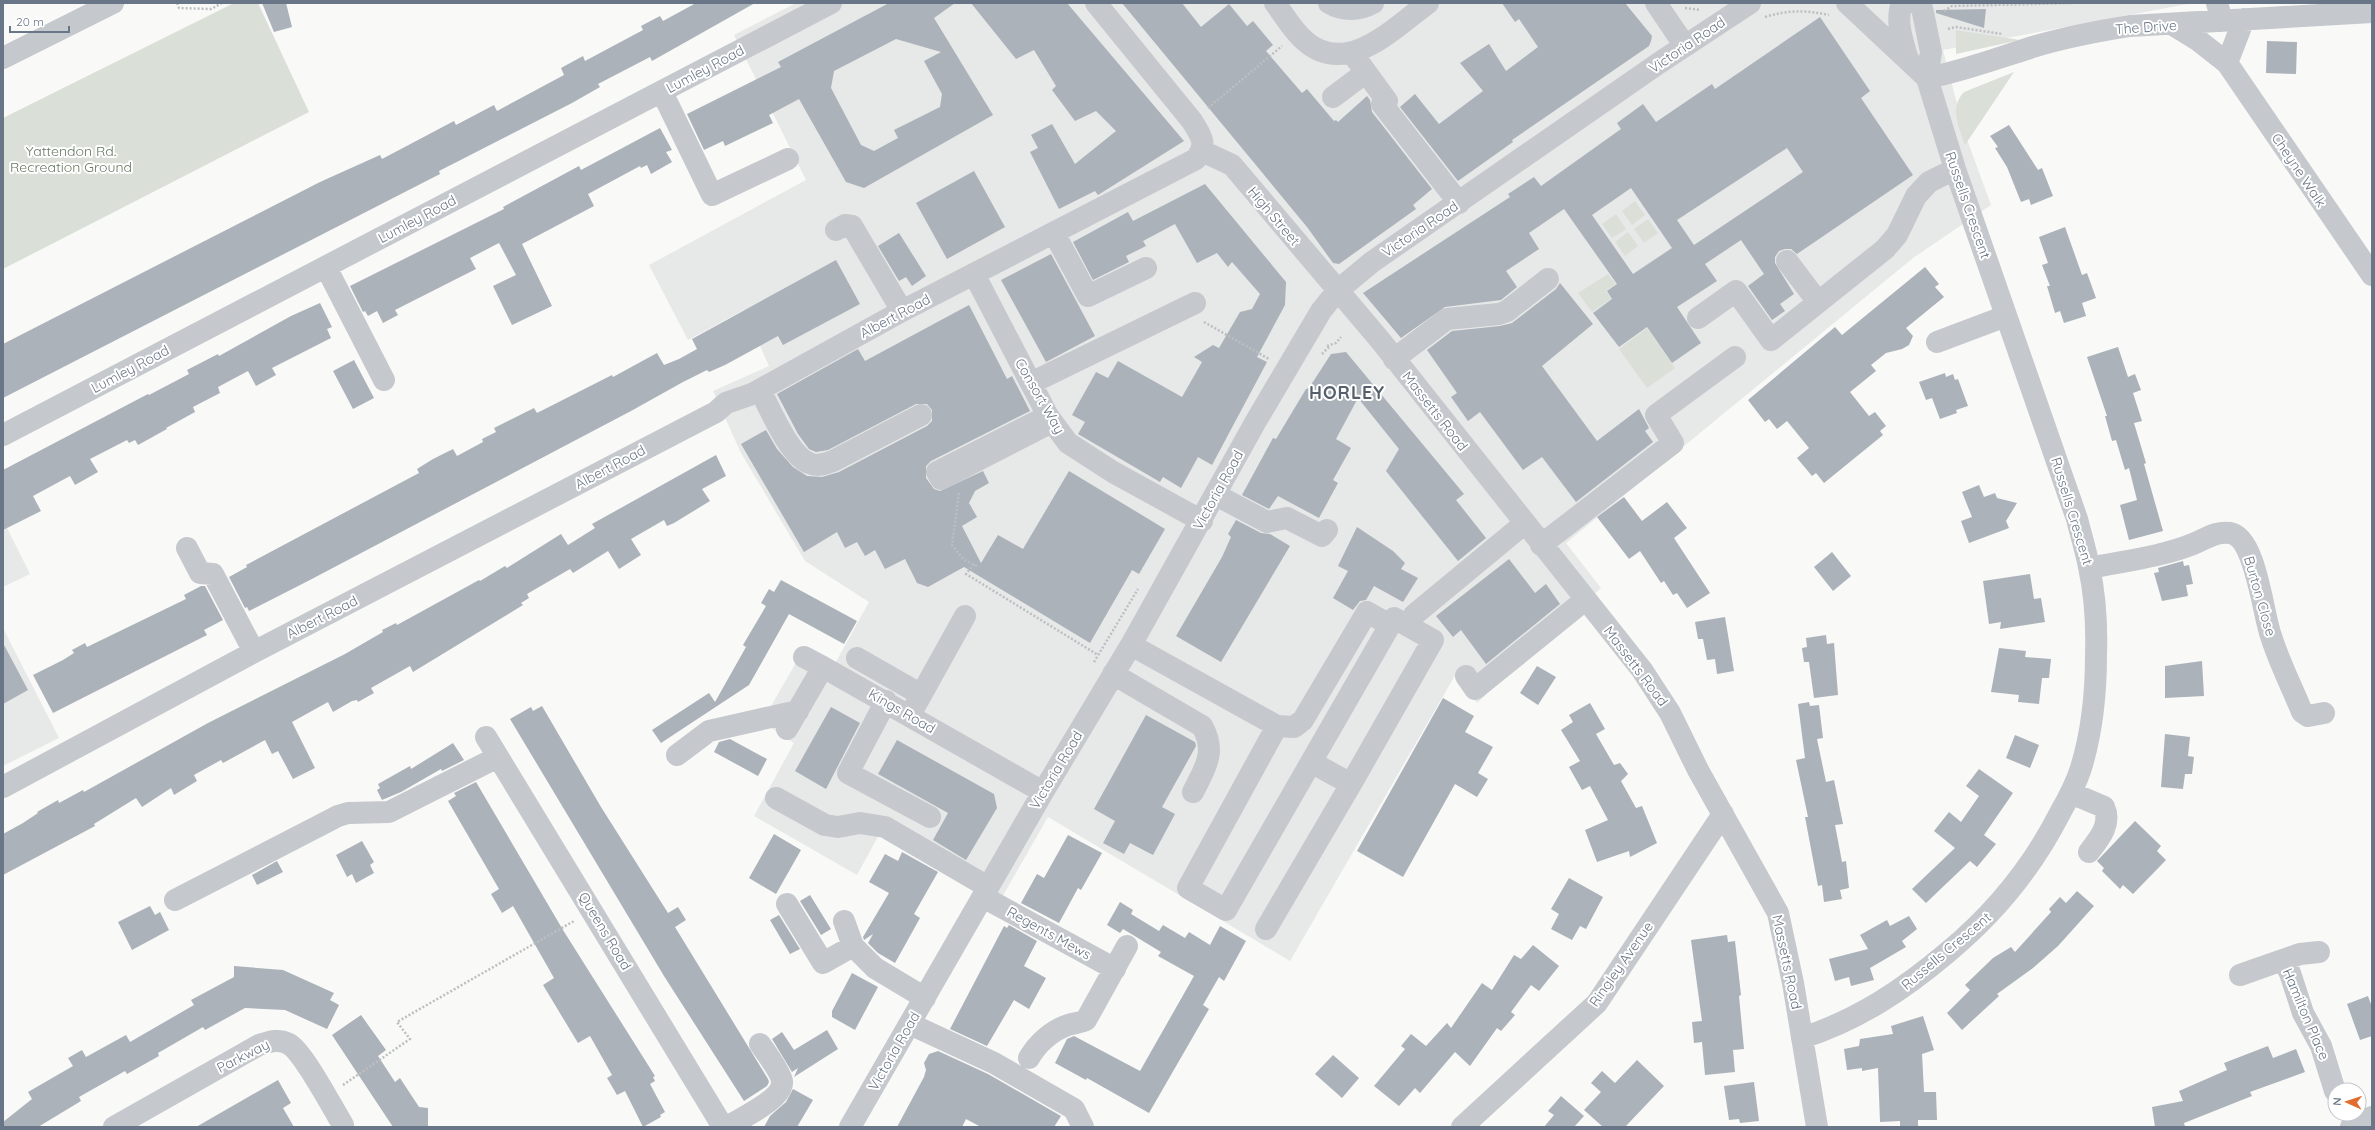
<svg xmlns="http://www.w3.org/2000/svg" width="2375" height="1130" font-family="Quicksand,sans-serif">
	<rect width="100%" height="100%" fill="#f9f9f7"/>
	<path fill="#e7e8e8" d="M796,3H2193L1943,50L1965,134L1991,205L1913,258L1566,543L1601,588L1477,703L1457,672L1290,961L1048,817L1001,899L880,833L857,875L754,816L794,743L762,722L802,652L832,669L869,602L805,561L741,453L713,391L769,366L744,310L688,340L649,265L806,180L734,35Z
		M3,520L30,574L3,587Z
		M3,628L59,738L3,766Z"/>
	<path fill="#dae0d8" d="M234,3H258L309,112L3,269V118Z
		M1956,30L2020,40L1956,54Z
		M2014,72L1965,145C1959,127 1949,108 1964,92Z
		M1635,201L1645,215L1632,225L1622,211Z
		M1616,214L1626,229L1612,238L1602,224Z
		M1648,219L1658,233L1644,243L1634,229Z
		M1628,232L1638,246L1625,256L1615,242Z
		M1608,274L1616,284L1606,291L1611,299L1592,312L1578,293Z
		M1647,328L1675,368L1647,388L1619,349Z"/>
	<path fill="#abb2b9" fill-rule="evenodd" d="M262,3H286L292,27L274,32Z
		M696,3H755L652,61L650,57L598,84L600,87L572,103L439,171L440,174L3,398V344L320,182L380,155L382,159L454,121L456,125L494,105L497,111L564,75L561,68L583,56L585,61L643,30L641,26L660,16L663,21Z
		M889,3H955L934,18L993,115L864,188L846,182L799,99L769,115L773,123L725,146L723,141L704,150L687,114L781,67L778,62ZM896,39L941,52L924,61L942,94L940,107L894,130L898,138L874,151L861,145L831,88L834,71Z
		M971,3H1067L1184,141L1098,195L1095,191L1059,209L1030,152L1038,148L1031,135L1052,124L1075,164L1116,131L1096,111L1075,121L1052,90L1056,86L1034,50L1016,59Z
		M1122,3H1182L1201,27L1229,4L1247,26L1253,21L1273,45L1266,51L1302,93L1307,89L1334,121L1336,120L1338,122L1367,96L1370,100L1372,112L1432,189L1413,205L1416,209L1339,264L1333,263L1307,227Z
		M1502,3H1625L1652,36L1651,41L1649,46L1512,140L1513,142L1458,181L1400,107L1415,94L1439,124L1483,91L1460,63L1489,44L1506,71L1538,47L1519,19L1515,22Z
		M1986,9L1984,28L1936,13V10Z
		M1820,17L1870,91L1861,98L1913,175L1797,254L1791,249H1785L1779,251L1775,257V263L1794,294L1780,304L1785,311L1772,320L1748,286L1764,274L1741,240L1705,264L1717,281L1677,307L1701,343L1672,363L1647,327L1619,347L1593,313L1612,299L1607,291L1617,284L1564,209L1529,233L1539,249L1506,271L1517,287L1501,300L1445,307L1401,338L1363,293L1510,197L1508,194L1534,177L1541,186L1621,129L1617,123L1643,104L1656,122L1712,84L1715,89ZM1787,148L1803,172L1694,245L1677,220ZM1631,188L1672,248L1633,274L1592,215Z
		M2267,41L2297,42L2296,74L2266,73Z
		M2009,125L2038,170L2042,168L2053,196L2031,205L2029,199L2021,202L2007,167L1995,148L1998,147L1990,136Z
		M660,128L672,150L666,152L672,162L651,174L647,165L641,168L640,166L588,194L594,206L522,244L552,306L512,325L493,286L516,275L499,243L470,258L476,269L395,310L398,315L383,323L377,311L368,316L365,311L363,312L350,286L504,209L503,207L579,166L581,170Z
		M974,171L1005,227L947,259L916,203Z
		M1205,184L1286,282L1285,305L1257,357L1267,362L1212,465L1198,457L1181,488L1163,477L1160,482L1078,434L1085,422L1072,415L1096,372L1108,378L1118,361L1182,397L1202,362L1194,357L1213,345L1219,348L1240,312L1252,309L1260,294L1232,262L1228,267L1217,253L1197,263L1175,224L1143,241L1146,246L1126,256L1129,262L1093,280L1073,242L1128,212L1133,221Z
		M2065,227L2082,275L2087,273L2096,298L2082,303L2086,316L2064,323L2060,311L2055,313L2047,286H2050L2042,265L2048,263L2039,237Z
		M899,233L926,276L912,286L906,277L899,281L878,246Z
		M1051,254L1095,336L1046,362L1001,280Z
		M836,260L860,304L783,345L778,336L725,365L709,372L707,370L683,382L631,411L308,581L249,611L247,607L245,608L229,577L247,567L246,565L419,473L417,469L433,459L453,449L457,456L483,442L482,439L496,432L494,428L534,408L537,413L612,375L613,377L657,353L664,365L679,359L697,349L692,339Z
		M1925,267L1939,284L1935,287L1944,297L1906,328L1913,336L1909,345L1902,349L1886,353L1871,365L1876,371L1850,392L1869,416L1875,412L1886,426L1880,431L1883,435L1824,483L1816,473L1812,476L1797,458L1809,448L1787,421L1777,429L1769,419L1765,422L1748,400L1835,327L1842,335Z
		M1560,283L1593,324L1542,366L1597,441L1639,409L1649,428L1645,431L1653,442L1576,502L1542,457L1523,470L1480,412L1468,421L1451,397L1457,393L1427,350L1452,331L1500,326L1512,323L1556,289Z
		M320,303L332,327L327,329L331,338L272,368L276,375L256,386L248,371L218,387L220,393L193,407L195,412L166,428L167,429L138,445L135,440L129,443L127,440L90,459L98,472L75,485L70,476L33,496L41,511L3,530V470L148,394L149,395L170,384L189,374L187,370L218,354L219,356L291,316Z
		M969,305L1007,379L1012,376L1030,411L931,461L926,466V478L934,489L940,491L983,471L989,483L975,491L969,503L977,517L962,526L981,563L998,535L1023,549L1069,471L1165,529L1139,574L1132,570L1090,643L964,567L928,587L917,583L905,559L885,569L875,550L865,556L857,542L845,548L837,532L804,552L741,444L766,430L777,449L793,467L807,476L822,477L839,472L927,426L932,421V410L927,404H916L828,450L816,452L809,449L798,434L777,394L858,349L865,361Z
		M2118,347L2128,377L2135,374L2141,390L2133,393L2142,421L2134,423L2146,463L2144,464L2163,531L2129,540L2120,505L2137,500L2129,468L2125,470L2116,440L2112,441L2105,416H2107L2087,357Z
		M1346,352L1464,494L1456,500L1486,538L1458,561L1386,471L1399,449L1358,398L1336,439L1351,448L1333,480L1338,483L1319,518L1278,496L1269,509L1242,495L1273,438L1276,439L1306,389L1309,388L1331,354Z
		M354,360L374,398L353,409L333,371Z
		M1945,373L1946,377L1953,374L1955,380L1958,379L1968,406L1956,410L1957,413L1940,419L1932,398L1926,400L1919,382Z
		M716,455L726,476L702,489L710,501L674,523L667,526L664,520L631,539L641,555L619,569L608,551L573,573L570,569L527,594L529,598L521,603L523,605L413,672L410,666L371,688L374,693L358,702L357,700L352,701L333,712L328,702L292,722L315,768L293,779L278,751L272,754L265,740L223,763L221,760L194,775L197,781L174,795L171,788L142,807L136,798L94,824L95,826L3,875V834L23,823L38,813L37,812L58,800L59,803L83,790L84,792L208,723L345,654L383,632L382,630L396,623L397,625L479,580L480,581L505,566L507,568L561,534L568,545L595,528L592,524Z
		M1979,485L1984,497L1995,493L1997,498L2017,503L2006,521L2009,528L1969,543L1961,521L1972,517L1962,492Z
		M1624,497L1642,521L1667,502L1687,528L1674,538L1710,593L1687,608L1677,593L1673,595L1664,581L1661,583L1640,551L1629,559L1597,517Z
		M1236,520L1261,533L1270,534L1290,546L1221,662L1176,636L1222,557L1231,537L1228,534Z
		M1357,527L1393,551L1405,563L1401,569L1418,578L1403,602L1374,586L1366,600L1360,601L1353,610L1333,598L1348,571L1338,566Z
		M1832,552L1851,576L1833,591L1814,567Z
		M1509,559L1535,593L1546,584L1560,604L1486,664L1461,630L1453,637L1436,616Z
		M2183,561L2184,566L2189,565L2193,584L2186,585L2188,596L2162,601L2154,573L2159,572L2158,568Z
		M2030,574L2034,599L2041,598L2045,622L2000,629L2001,622L1989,624L1983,581Z
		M781,580L857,621L844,644L789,614L749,685L661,743L652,730L709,693L715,702L746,647L743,645L766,606L761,603L769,589L774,592Z
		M201,586H205L223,620L204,630L207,635L53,713L33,675L63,660L74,653L72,650L85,643L87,647L186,599L184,595Z
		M1725,617L1734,671L1717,674L1715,659L1707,660L1703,639H1698L1695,622Z
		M1826,635L1827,644L1834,643L1838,695L1814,698L1809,662H1804L1802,648L1807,647L1806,638Z
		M3,643L28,690L3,704Z
		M1999,648L2026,651L2025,657L2051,659L2049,678H2042L2039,704L2018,702L2019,695L1991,692Z
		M2202,661L2204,696L2165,698V666Z
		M1537,666L1556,677L1538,705L1520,693Z
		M1443,698L1474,716L1465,732L1493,747L1478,773L1488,779L1477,797L1455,784L1403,877L1357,851Z
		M1809,702L1810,706L1819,705L1823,738L1817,739L1826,782L1834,780L1843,824L1835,825L1842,862L1846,861L1849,888L1840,890L1842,899L1824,902L1822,885L1818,886L1805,817H1808L1796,760L1805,758L1798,704Z
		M1590,703L1605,729L1596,734L1614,765L1620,763L1628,774L1621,781L1636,808L1642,806L1657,843L1630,857L1629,851L1597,862L1585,830L1608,820L1590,786L1582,790L1569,767L1580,761L1561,730L1573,722L1569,715Z
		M542,706L601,807L668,913L678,907L686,920L675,927L768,1079L769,1082L767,1086L744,1101L664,976L510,719L531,707L533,711Z
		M831,707L860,723L826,789L795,771Z
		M1146,715L1195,742L1196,746L1162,807L1175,814L1153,855L1130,843L1124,854L1103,843L1115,821L1094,809Z
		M2165,734L2190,737L2188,756L2194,757L2192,774H2185L2183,789L2161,787Z
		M2015,735L2039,745L2030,768L2006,758Z
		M730,739L767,759L758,776L714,752L719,742Z
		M897,740L994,794L997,808L966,860L933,840L948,813L878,774Z
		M453,743L464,760L442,771L441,769L401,792L382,800L377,790L380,788L378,784L410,766L411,769Z
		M1979,769L2013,793L1984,835L1996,844L1977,867L1970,861L1926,903L1912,889L1955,848L1934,831L1949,812L1961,822L1979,796L1966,786Z
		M476,782L563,930L655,1076L653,1077L655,1081L650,1084L665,1112L660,1115L661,1117L643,1127L625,1091L617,1095L607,1078L612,1075L590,1036L578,1043L543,985L554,978L513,906L502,913L491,894L499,889L448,801L456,796L454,793Z
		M2135,821L2161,846L2157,851L2166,860L2133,894L2123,885L2120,889L2102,871L2104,868L2097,861Z
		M774,834L801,850L776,894L749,878Z
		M1068,835L1102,853L1081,890L1078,888L1059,923L1021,903L1037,874L1044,878Z
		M362,841L374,862L370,865L374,873L356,883L352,874L347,877L336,855Z
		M902,852L938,872L914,914L920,918L895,963L878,953L868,943L873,934L864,940L863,937L889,893L869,882L885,854L898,861Z
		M277,861L283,872L257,885L252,875Z
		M1569,878L1603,897L1586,929L1580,926L1572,940L1551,929L1559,914L1551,909Z
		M2077,891L2094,906L2058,946L2033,968L1997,994L1999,996L1962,1030L1947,1013L1970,990L1965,985L1993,958L2011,947L2015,952L2051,912L2049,909L2060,897L2066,903Z
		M810,895L831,929L821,935L800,901Z
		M1120,902L1133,910L1131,914L1159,931L1163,925L1185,938L1189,932L1210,945L1220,926L1246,941L1224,981L1219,977L1203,1005L1209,1009L1149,1113L1087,1078L1086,1080L1055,1063L1067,1039L1074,1036L1140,1071L1194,976L1158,956L1161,952L1133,935L1123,929L1120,933L1107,925Z
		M150,906L155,915L160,912L169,930L132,950L118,922Z
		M779,915L800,949L790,954L770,920Z
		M1909,916L1917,929L1902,941L1906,947L1870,968L1874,980L1851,986L1849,977L1835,981L1829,959L1868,949L1860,935L1887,920L1890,926Z
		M1009,925L1037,941L1024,966L1046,978L1029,1009L1014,1000L987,1046L950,1029L1004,926L1007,928Z
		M1727,935L1728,942L1735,941L1741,995L1739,996L1744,1049L1733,1050L1735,1072L1705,1075L1702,1042L1694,1043L1692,1022L1702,1021L1691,940Z
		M1533,945L1559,966L1539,991L1531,985L1511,1012L1515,1015L1501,1031L1497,1028L1470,1066L1455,1052L1420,1093L1415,1088L1399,1106L1374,1086L1405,1049L1401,1046L1411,1034L1426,1046L1447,1023L1451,1028L1482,983L1492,990L1514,955L1521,959Z
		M234,966L283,970L334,993L330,1000L339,1005L327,1029L285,1010L245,1008L205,1030L203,1027L158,1053L159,1056L127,1074L125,1071L79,1097L81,1101L38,1127H3V1122L32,1099L28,1092L73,1066L68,1058L82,1050L86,1057L126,1035L130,1042L194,1005L191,1000L234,977Z
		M852,973L878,987L855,1030L832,1017V1011Z
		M2368,996L2372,1007V1036L2360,1040L2347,1004Z
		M361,1015L386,1050L378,1056L395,1082L400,1078L419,1107L428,1108V1127H393L332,1035Z
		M1923,1016L1934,1050L1922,1054L1924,1092H1936L1937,1120H1918V1127H1900V1121L1880,1122L1878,1068L1862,1071V1068L1847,1070L1844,1049L1859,1046L1860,1039L1893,1034L1891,1026Z
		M827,1030L838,1049L794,1077L798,1068L792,1072L772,1039L782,1032L794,1050Z
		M2268,1046L2273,1058L2296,1049L2305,1072L2250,1092L2252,1096L2184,1123L2185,1127H2155L2152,1107L2183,1101L2179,1091L2227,1070L2224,1063Z
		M938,1051L988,1074L1061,1116L1054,1127H981L966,1119L962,1127H897L924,1077L926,1070L924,1063L929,1054Z
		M1333,1055L1359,1078L1342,1098L1315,1074Z
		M1637,1060L1664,1086L1625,1127H1603L1584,1110L1601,1092L1591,1083L1602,1071L1615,1083Z
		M278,1080L291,1103L283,1108L294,1127H196Z
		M1754,1082L1759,1121L1740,1123L1739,1119L1729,1120L1724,1086Z
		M793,1089L813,1100L797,1127H764L770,1116L786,1102Z
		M1561,1096L1584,1116L1574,1127H1544L1554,1115L1548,1111Z"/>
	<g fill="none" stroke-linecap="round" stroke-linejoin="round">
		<path stroke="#bcbfc2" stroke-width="2.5" stroke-dasharray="2 2" stroke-linecap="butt" d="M177,3L179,8L211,9L222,3
			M1685,8L1700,10
			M1944,11L1952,6L2072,3
			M1765,17C1788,10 1806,10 1829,15
			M1948,29L1956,27L2002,34
			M1208,108L1282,46
			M1204,322L1269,359
			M1327,346L1336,343L1341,337
			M1322,354L1329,347
			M959,493L952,545L964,560L979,567
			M974,564L966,574L1098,655
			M1094,662L1138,589
			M343,1085L410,1039L397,1022L574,921"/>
		<path stroke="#c5c8cc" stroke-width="22" d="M1275,3C1284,15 1293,31 1305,41C1347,78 1395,27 1428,3
			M1329,3C1342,11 1359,11 1373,3
			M1656,3L1685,46
			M1902,3C1895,21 1903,42 1908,60
			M1917,3L1922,8L1931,52L1927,78
			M2217,3L2222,21
			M2173,25L2199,41L2227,63L2372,275
			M1352,53L1387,101L1382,104L1459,203
			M3,58L113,3
			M2227,63L2244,19
			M1927,78C1964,71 2000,57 2036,46C2067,37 2098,31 2130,26L2372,12
			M662,92L712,195L788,159
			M1333,97L1365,73
			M1202,151L1232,165L1380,340L1642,670L1670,713L1698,770L1778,913L1793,983L1817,1127
			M836,230L845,225L852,226L902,311
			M1054,233L1088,296L1146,268
			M1787,261L1818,302
			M326,267L384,380
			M974,274L1048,416L1068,443L1113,472L1202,521
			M1698,318L1736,291L1771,340L1885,249L1897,235L1916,196L1929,182L1955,169
			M1937,342L2006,316
			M1394,359L1447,319L1499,314L1507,311L1548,279
			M1031,383L1195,303
			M760,390C770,409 789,455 809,463C817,467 825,464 833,461L921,415
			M1048,416L937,472L941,479L1052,422
			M3,435L831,3
			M1216,495L1267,522L1287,518L1322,536L1327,530
			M1541,545L1673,443L1656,415L1735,357
			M187,548L200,573L213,574L254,652
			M2090,568C2123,561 2161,557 2193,544C2206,539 2215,531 2230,533C2256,537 2263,615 2271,636C2279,662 2292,687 2302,712L2308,716L2324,713
			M1409,626L1414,615L1524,524
			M1131,645L1277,726L1294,727L1303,720L1367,612L1390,625L1226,910L1188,888L1277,726
			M804,657L823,667
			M857,658L920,694
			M1113,674L1202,726C1217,752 1205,768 1193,792
			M1466,676L1475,689L1585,600
			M886,701L848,773L930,817
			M910,715L965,616
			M787,729L823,667L1043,792
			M486,737L723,1127
			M677,755L709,731L798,711
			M1311,762L1351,784L1433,640L1394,618L1390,625
			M3,787L254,652L716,412L726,403L752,394L902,311L1196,159C1208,143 1201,136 1192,121L1096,3
			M2071,793L2104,807C2112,824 2099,839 2089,852
			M776,798L825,825L838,827L860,823L885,827L988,887
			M983,897L1115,969
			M175,900L338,816L348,813L389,812L498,757
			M787,904L823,963L853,946
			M844,921L853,946L875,968L925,998
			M1266,929L1351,784
			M2283,960L2290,973L2303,1013L2321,1046L2335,1091
			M2240,975L2300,954L2319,952
			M910,1024L994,1063L1074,1109L1083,1127
			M1802,1038C1858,1020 1903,990 1948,952C1995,913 2032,868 2060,813C2068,799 2076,784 2081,768C2092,732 2096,693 2096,655C2097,626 2095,595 2089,567C2086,551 2081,535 2077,519L1955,169L1927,78L1847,3
			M1029,1058C1037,1044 1051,1031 1068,1025C1074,1023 1080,1023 1086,1020L1127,946
			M114,1127L259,1045C269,1042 278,1038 289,1044C304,1053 332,1107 343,1125
			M727,1127C741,1118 784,1099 782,1081C781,1073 765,1051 760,1044
			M850,1127L1043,792L1131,645L1256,421L1321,311L1337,291L1372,262L1659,63L1750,3
			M1462,1127L1597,1003L1723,814
			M2351,1127L2372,1117"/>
	</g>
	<g text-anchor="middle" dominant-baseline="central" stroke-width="4" stroke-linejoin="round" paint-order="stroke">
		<g font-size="14" fill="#687687" stroke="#fff">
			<text transform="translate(2146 27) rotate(-4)">The Drive</text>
			<text transform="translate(1687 45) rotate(-34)">Victoria Road</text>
			<text transform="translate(705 69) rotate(-28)">Lumley Road</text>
			<text transform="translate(2299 170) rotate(56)">Cheyne Walk</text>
			<text transform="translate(1968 205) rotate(71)">Russells Crescent</text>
			<text transform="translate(1274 216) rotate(50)">High Street</text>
			<text transform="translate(417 219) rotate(-28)">Lumley Road</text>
			<text transform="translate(1420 229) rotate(-34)">Victoria Road</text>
			<text transform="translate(895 316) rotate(-28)">Albert Road</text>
			<text transform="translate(130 369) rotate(-28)">Lumley Road</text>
			<text transform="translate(1040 396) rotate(60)">Consort Way</text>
			<text transform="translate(1435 411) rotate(52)">Massetts Road</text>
			<text transform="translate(610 467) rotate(-28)">Albert Road</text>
			<text transform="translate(1218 490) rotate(-61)">Victoria Road</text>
			<text transform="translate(2072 511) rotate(73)">Russells Crescent</text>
			<text transform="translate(2260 596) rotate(74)">Burton Close</text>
			<text transform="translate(322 617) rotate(-27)">Albert Road</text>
			<text transform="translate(1636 666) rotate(53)">Massetts Road</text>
			<text transform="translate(902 711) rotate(30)">Kings Road</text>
			<text transform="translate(1056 770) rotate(-59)">Victoria Road</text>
			<text transform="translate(605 931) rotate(59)">Queens Road</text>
			<text transform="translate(1049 933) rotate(29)">Regents Mews</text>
			<text transform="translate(1946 951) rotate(-40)">Russells Crescent</text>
			<text transform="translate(1787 962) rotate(78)">Massetts Road</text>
			<text transform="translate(1621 964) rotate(-55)">Ringley Avenue</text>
			<text transform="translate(2306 1014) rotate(67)">Hamilton Place</text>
			<text transform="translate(894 1051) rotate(-60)">Victoria Road</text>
			<text transform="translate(243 1056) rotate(-27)">Parkway</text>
		</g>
		<g font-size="14" fill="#657963" stroke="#fff">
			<text x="71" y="151">Yattendon Rd.<tspan x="71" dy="16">Recreation Ground</tspan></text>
		</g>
		<g font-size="18" font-weight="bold" letter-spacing="1" fill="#56606c" stroke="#fff">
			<text x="1347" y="392">HORLEY</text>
		</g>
	</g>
	<rect width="2375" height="1130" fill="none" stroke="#687687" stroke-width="8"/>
	<g transform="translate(2347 1102) rotate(273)"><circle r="19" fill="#ffffff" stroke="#c3c8cf"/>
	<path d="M0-3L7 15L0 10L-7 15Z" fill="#e16c2f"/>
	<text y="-6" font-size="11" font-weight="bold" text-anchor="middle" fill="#687687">N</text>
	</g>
	<path d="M10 26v6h59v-6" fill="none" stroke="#687687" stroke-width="2"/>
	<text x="16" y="26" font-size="12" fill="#687687" stroke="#ffffff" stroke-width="3" paint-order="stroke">20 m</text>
</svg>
